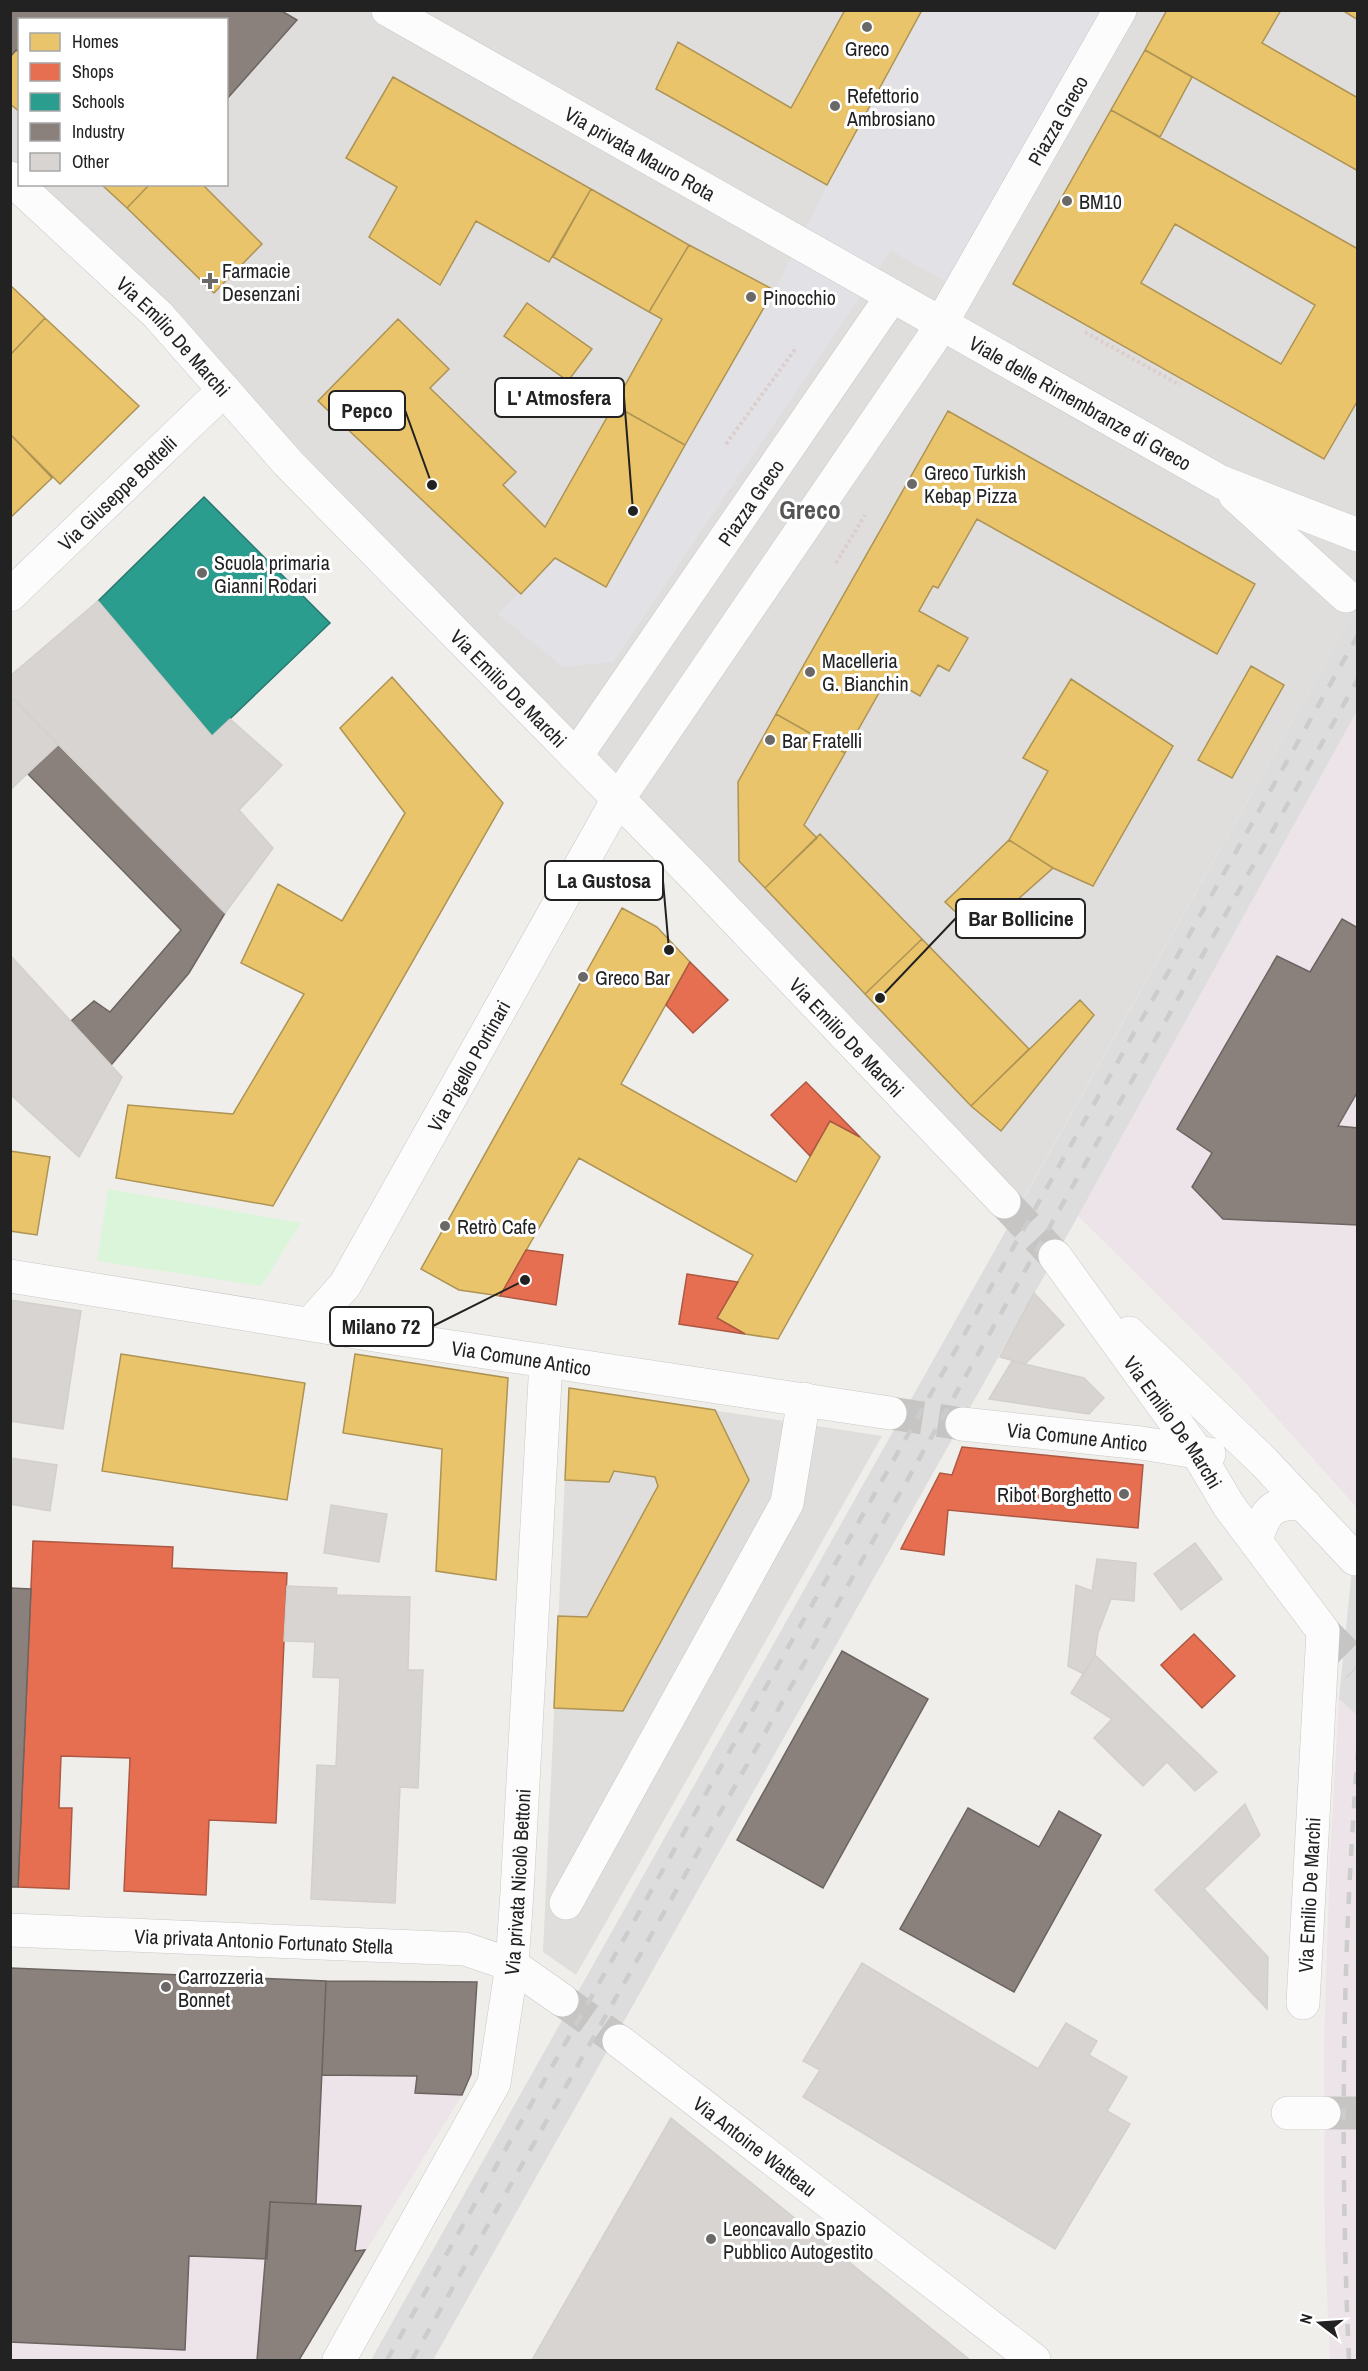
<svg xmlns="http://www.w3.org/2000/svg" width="1368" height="2371" font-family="'Archivo Narrow',sans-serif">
	<rect width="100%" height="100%" fill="#f0eeeb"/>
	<path fill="#dfdedc" d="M10,11H1357V606L1017,1210L619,782L235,383L24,185L226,184V20H20L19,181L11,172Z
		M569,1388L882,1436L576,1975L543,1952Z"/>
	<path fill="#ede4e9" d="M1357,711V1508L1241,1378L1078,1216Z
		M1339,1699L1358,1715V2360H1330L1325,2247L1324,2045L1330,1855Z
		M11,1968L326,1981L477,1982L471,2074L462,2095L299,2360H11Z"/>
	<path fill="#daf5da" d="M108,1189L301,1223L261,1286L97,1261Z"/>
	<path fill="#e2e1e5" d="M922,11H1108L947,282L891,251L613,662L563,667L498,614L555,558L606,586L781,278L827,185Z"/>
	<path fill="#dedddd" d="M1357,606V711L1078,1216L433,2360H371Z
		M1357,1518V1715L1339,1699Z"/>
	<path fill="#e9c46a" stroke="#ad9354" stroke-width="1.5" fill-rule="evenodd" d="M845,10H922L827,185L656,89L678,42L791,108Z
		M1167,10H1281L1262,43L1358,98V171L1145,50Z
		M1342,10H1358V20Z
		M16,50L20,53V112L10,104V57Z
		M1145,50L1192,77L1160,137L1111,110Z
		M393,77L591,189L549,262L476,221L440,285L369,237L397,187L346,158Z
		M1111,110L1358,249V400L1324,459L1013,284ZM1175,224L1315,305L1281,364L1141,283Z
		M101,184H150L127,208Z
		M150,184H202L262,244L214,293L127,208Z
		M591,189L689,245L649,312L553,257Z
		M689,245L774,290L685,445L614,405L662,319L649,312Z
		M10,285L45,318L10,355Z
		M527,303L592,349L568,381L504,336Z
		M45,318L139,406L60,484L10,434V355Z
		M398,319L449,369L430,388L516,472L503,485L545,527L614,405L685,445L606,587L555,558L521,594L318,401Z
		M948,411L1255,584L1217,654L977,519L938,588L933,586L919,611L968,638L949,671L938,665L920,696L888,677L845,753L776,714Z
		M10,434L52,478L10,518Z
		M1251,666L1284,685L1232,778L1198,760Z
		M392,677L503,803L273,1206L116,1178L128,1105L233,1114L304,994L241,963L278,884L342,921L405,813L340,728Z
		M1071,679L1173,746L1093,886L1053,868L1009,840L1048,771L1023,758Z
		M776,714L845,753L804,825L817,838L765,888L739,861L738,782Z
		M820,834L922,939L865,994L765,888Z
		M1009,840L1053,868L979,934L945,902Z
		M622,908L657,927L690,962L621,1084L796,1182L830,1121L860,1137L880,1157L778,1339L745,1334L717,1318L753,1255L579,1158L500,1296L459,1290L421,1269Z
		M922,939L1029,1049L971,1106L865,994Z
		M1080,1000L1094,1015L1001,1131L971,1106Z
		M10,1151L50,1157L37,1235L10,1231Z
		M121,1354L305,1383L287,1500L102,1471Z
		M355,1354L508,1378L496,1580L436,1571L442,1449L343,1433Z
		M569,1388L715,1410L749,1480L623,1711L554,1708L558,1616L587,1617L658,1486L655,1477L614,1471L609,1482L565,1480Z"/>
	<path fill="#e76f51" stroke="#ac5843" stroke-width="1.5" d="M690,962L728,1000L693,1033L666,1005Z
		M806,1082L860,1137L830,1121L810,1156L771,1115Z
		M526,1250L563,1255L556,1305L500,1296Z
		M687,1274L738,1282L717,1318L745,1334L679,1324Z
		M962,1447L1143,1465L1138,1528L948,1510L944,1555L901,1549L940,1473L952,1475Z
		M33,1541L173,1547L172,1568L287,1573L276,1823L209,1820L206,1895L124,1891L130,1758L61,1756L59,1808H72L69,1889L18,1887Z
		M1194,1634L1235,1676L1202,1708L1161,1665Z"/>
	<path fill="#2a9d8f" stroke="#28786e" stroke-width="1.5" d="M204,497L330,623L212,736L98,601Z"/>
	<path fill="#8a817c" stroke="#6b6461" stroke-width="1.5" d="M10,10H280L297,20L226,100V20H20V53L16,50L10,57Z
		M58,745L225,913L189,973L111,1065L71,1021L94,1001L110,1012L181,930L28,774Z
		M1342,919L1358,928V1091L1338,1126L1358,1128V1225L1223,1219L1192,1187L1212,1153L1177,1129L1277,956L1310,972Z
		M10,1588L31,1589L18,1887H10Z
		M842,1651L928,1699L823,1888L737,1840Z
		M968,1808L1039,1847L1059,1811L1101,1835L1014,1992L900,1929Z
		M10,1968L326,1981L316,2204L270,2202L267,2259L189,2256L185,2350L10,2342Z
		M326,1981L477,1982L471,2074L462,2095L415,2093L417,2076L322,2075Z
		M270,2202L361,2206L355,2251L365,2250L299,2360H257Z"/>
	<path fill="#d7d4d2" stroke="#d3d0cc" stroke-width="1.5" d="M98,601L212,736L230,719L282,765L239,810L273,848L225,913L10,696V676Z
		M10,696L58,745L10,790Z
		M10,955L122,1077L79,1157L10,1094Z
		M1034,1293L1064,1325L1025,1364L1000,1357Z
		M10,1300L81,1311L63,1429L10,1421Z
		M1012,1361L1084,1378L1104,1398L1089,1414L989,1399Z
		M10,1458L57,1465L50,1511L10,1504Z
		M331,1505L387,1514L379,1562L324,1553Z
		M1195,1543L1222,1579L1181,1610L1154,1574Z
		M1097,1559L1136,1563L1134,1601L1111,1599L1098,1633L1095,1655L1084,1674L1068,1666L1076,1585L1092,1591Z
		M287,1586L337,1588L336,1595L410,1597L408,1670H423L418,1788L400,1787L395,1903L311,1899L317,1765L336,1766L340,1678L313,1677L315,1642L284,1641Z
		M1095,1655L1217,1772L1195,1791L1167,1762L1143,1786L1094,1738L1112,1719L1071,1693Z
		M1245,1804L1260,1835L1204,1889L1268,1957L1267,2009L1155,1890Z
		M862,1963L1038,2069L1066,2023L1097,2041L1089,2055L1127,2077L1107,2111L1130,2124L1055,2249L803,2097L820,2070L803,2061Z
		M671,2118L970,2360H532Z"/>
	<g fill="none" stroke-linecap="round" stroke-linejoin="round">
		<path stroke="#c7c5c3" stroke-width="33" stroke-dasharray="33 16" stroke-linecap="butt" d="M1004,1202L1055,1256
			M890,1413L962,1424
			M1323,1631L1358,1666
			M562,2000L619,2041
			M1324,2113H1358"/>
		<defs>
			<g id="minor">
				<path id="s1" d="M388,10L1221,482L1358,535"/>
				<path id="s2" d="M10,178L158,315L288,463L694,876L1004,1202"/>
				<path d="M1235,495L1346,596"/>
				<path id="s3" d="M10,595L224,390"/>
				<path id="s4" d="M576,756L892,296"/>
				<path id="s5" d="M1055,1256L1197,1452L1229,1506L1323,1631L1303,2003"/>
				<path id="s6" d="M10,1276L399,1339L890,1413"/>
				<path id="s7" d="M310,1324L345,1285L618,799L931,341L1120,10"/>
				<path d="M1129,1333L1264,1462L1355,1559"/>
				<path id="s8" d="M962,1424L1141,1443L1209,1454"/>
				<path d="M1256,1542C1263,1514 1272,1499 1305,1505"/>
				<path d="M566,1903L787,1503L804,1399"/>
				<path id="s9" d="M10,1930L465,1949L512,1965L562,2000"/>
				<path id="s10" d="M619,2041L1034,2360"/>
				<path d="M1288,2113H1324"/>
				<path id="s11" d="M339,2360L494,2083L512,1965L517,1892L546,1361"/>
			</g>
		</defs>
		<use href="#minor" stroke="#c9c8c7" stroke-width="34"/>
		<path stroke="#dccecd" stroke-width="4" stroke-dasharray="3 3" stroke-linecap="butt" d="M1085,332L1180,385
			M726,444L796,348
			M836,563L865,515"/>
		<use href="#minor" stroke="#fdfcfc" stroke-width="33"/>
		<path stroke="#ccc" stroke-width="4.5" stroke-dasharray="12 12" stroke-linecap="butt" d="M387,2360L1358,635
			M412,2360L1358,679
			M1349,2360C1340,2158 1342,1954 1358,1752"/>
	</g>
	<g fill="#6a6968" stroke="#fff" stroke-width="2">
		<circle cx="867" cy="27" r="6"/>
		<circle cx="835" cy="106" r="6"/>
		<circle cx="1067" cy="201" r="6"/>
		<path d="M207 272h6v6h6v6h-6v6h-6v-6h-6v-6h6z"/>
		<circle cx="751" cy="297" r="6"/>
		<circle cx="912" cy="484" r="6"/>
		<circle cx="202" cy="573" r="6"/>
		<circle cx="810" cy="672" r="6"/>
		<circle cx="770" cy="740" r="6"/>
		<circle cx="583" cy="977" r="6"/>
		<circle cx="445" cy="1226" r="6"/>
		<circle cx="1124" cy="1494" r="6"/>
		<circle cx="166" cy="1987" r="6"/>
		<circle cx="711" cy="2239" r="6"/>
	</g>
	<g text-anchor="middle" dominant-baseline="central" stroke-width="6" stroke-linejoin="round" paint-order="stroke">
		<g font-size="20" fill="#222" stroke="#fff" text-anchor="start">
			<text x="867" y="48" text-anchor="middle">Greco</text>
			<text x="847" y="95">Refettorio<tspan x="847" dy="23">Ambrosiano</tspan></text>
			<text x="1079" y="201">BM10</text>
			<text x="222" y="270">Farmacie<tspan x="222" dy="23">Desenzani</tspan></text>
			<text x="763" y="297">Pinocchio</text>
			<text x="924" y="472">Greco Turkish<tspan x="924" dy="23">Kebap Pizza</tspan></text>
			<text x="214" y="562">Scuola primaria<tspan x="214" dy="23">Gianni Rodari</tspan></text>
			<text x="822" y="660">Macelleria<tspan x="822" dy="23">G. Bianchin</tspan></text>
			<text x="782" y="740">Bar Fratelli</text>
			<text x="595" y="977">Greco Bar</text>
			<text x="457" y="1226">Retrò Cafe</text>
			<text x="1112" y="1494" text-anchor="end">Ribot Borghetto</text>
			<text x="178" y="1976">Carrozzeria<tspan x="178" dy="23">Bonnet</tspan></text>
			<text x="723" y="2228">Leoncavallo Spazio<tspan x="723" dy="23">Pubblico Autogestito</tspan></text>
		</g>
		<g font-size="20" fill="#222" stroke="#fff">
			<text stroke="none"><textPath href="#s7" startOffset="1419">Piazza Greco</textPath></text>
			<text stroke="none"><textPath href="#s1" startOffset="290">Via privata Mauro Rota</textPath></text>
			<text stroke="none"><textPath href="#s2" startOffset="228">Via Emilio De Marchi</textPath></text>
			<text stroke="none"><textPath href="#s1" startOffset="796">Viale delle Rimembranze di Greco</textPath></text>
			<text stroke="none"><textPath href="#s3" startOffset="148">Via Giuseppe Bottelli</textPath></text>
			<text stroke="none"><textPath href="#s4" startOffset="308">Piazza Greco</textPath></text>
			<text stroke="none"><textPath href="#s2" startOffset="714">Via Emilio De Marchi</textPath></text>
			<text stroke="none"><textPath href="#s2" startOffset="1200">Via Emilio De Marchi</textPath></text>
			<text stroke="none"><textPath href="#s7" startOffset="304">Via Pigello Portinari</textPath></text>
			<text stroke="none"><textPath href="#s6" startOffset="518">Via Comune Antico</textPath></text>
			<text stroke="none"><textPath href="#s5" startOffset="204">Via Emilio De Marchi</textPath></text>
			<text stroke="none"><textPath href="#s8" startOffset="116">Via Comune Antico</textPath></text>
			<text stroke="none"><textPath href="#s11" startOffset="520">Via privata Nicolò Bettoni</textPath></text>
			<text transform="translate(1309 1895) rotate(-87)">Via Emilio De Marchi</text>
			<text stroke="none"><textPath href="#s9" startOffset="254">Via privata Antonio Fortunato Stella</textPath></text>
			<text stroke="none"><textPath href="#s10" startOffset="172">Via Antoine Watteau</textPath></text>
		</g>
		<g font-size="26" font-weight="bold" fill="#555" stroke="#fff">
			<text x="810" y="509">Greco</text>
		</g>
	</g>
	<path fill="none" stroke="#222" stroke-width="2" d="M633 511L624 397M432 485L405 410M669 950L663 881M880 998L956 918M525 1280L433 1326"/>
	<g fill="#222" stroke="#fff" stroke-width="2">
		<circle cx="633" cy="511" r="6"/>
		<circle cx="432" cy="485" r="6"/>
		<circle cx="669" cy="950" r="6"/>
		<circle cx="880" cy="998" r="6"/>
		<circle cx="525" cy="1280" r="6"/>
	</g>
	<g fill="#fff" stroke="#222" stroke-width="2">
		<rect x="495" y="378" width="129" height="39" rx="6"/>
		<rect x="329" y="391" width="76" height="39" rx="6"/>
		<rect x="545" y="861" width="118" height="39" rx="6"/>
		<rect x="956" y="899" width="129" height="39" rx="6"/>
		<rect x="330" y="1307" width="103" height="39" rx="6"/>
	</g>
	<g font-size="21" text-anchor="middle" font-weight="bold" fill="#222">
		<text x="559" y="405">L' Atmosfera</text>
		<text x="367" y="418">Pepco</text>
		<text x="604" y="888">La Gustosa</text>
		<text x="1021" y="926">Bar Bollicine</text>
		<text x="381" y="1334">Milano 72</text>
	</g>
	<rect width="1368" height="2371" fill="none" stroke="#222222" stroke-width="24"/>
	<rect x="18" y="18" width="210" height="168" fill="#ffffff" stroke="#a7a7a7" stroke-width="1.5"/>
	<rect x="30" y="33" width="30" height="18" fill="#e9c46a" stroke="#a7a7a7" stroke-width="1.5"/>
	<text x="72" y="48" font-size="18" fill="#222222">Homes</text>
	<rect x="30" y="63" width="30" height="18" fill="#e76f51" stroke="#a7a7a7" stroke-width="1.5"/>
	<text x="72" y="78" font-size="18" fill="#222222">Shops</text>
	<rect x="30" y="93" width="30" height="18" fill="#2a9d8f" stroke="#a7a7a7" stroke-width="1.5"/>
	<text x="72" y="108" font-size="18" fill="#222222">Schools</text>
	<rect x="30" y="123" width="30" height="18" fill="#8a817c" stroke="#a7a7a7" stroke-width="1.5"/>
	<text x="72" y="138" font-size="18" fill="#222222">Industry</text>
	<rect x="30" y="153" width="30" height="18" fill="#d7d4d2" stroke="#a7a7a7" stroke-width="1.5"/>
	<text x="72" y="168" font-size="18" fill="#222222">Other</text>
	<g transform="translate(1320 2323) rotate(287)" stroke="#ffffff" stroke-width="4.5" paint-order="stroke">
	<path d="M0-4.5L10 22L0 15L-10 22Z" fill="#222222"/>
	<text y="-9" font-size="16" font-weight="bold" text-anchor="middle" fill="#222222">N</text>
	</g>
</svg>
